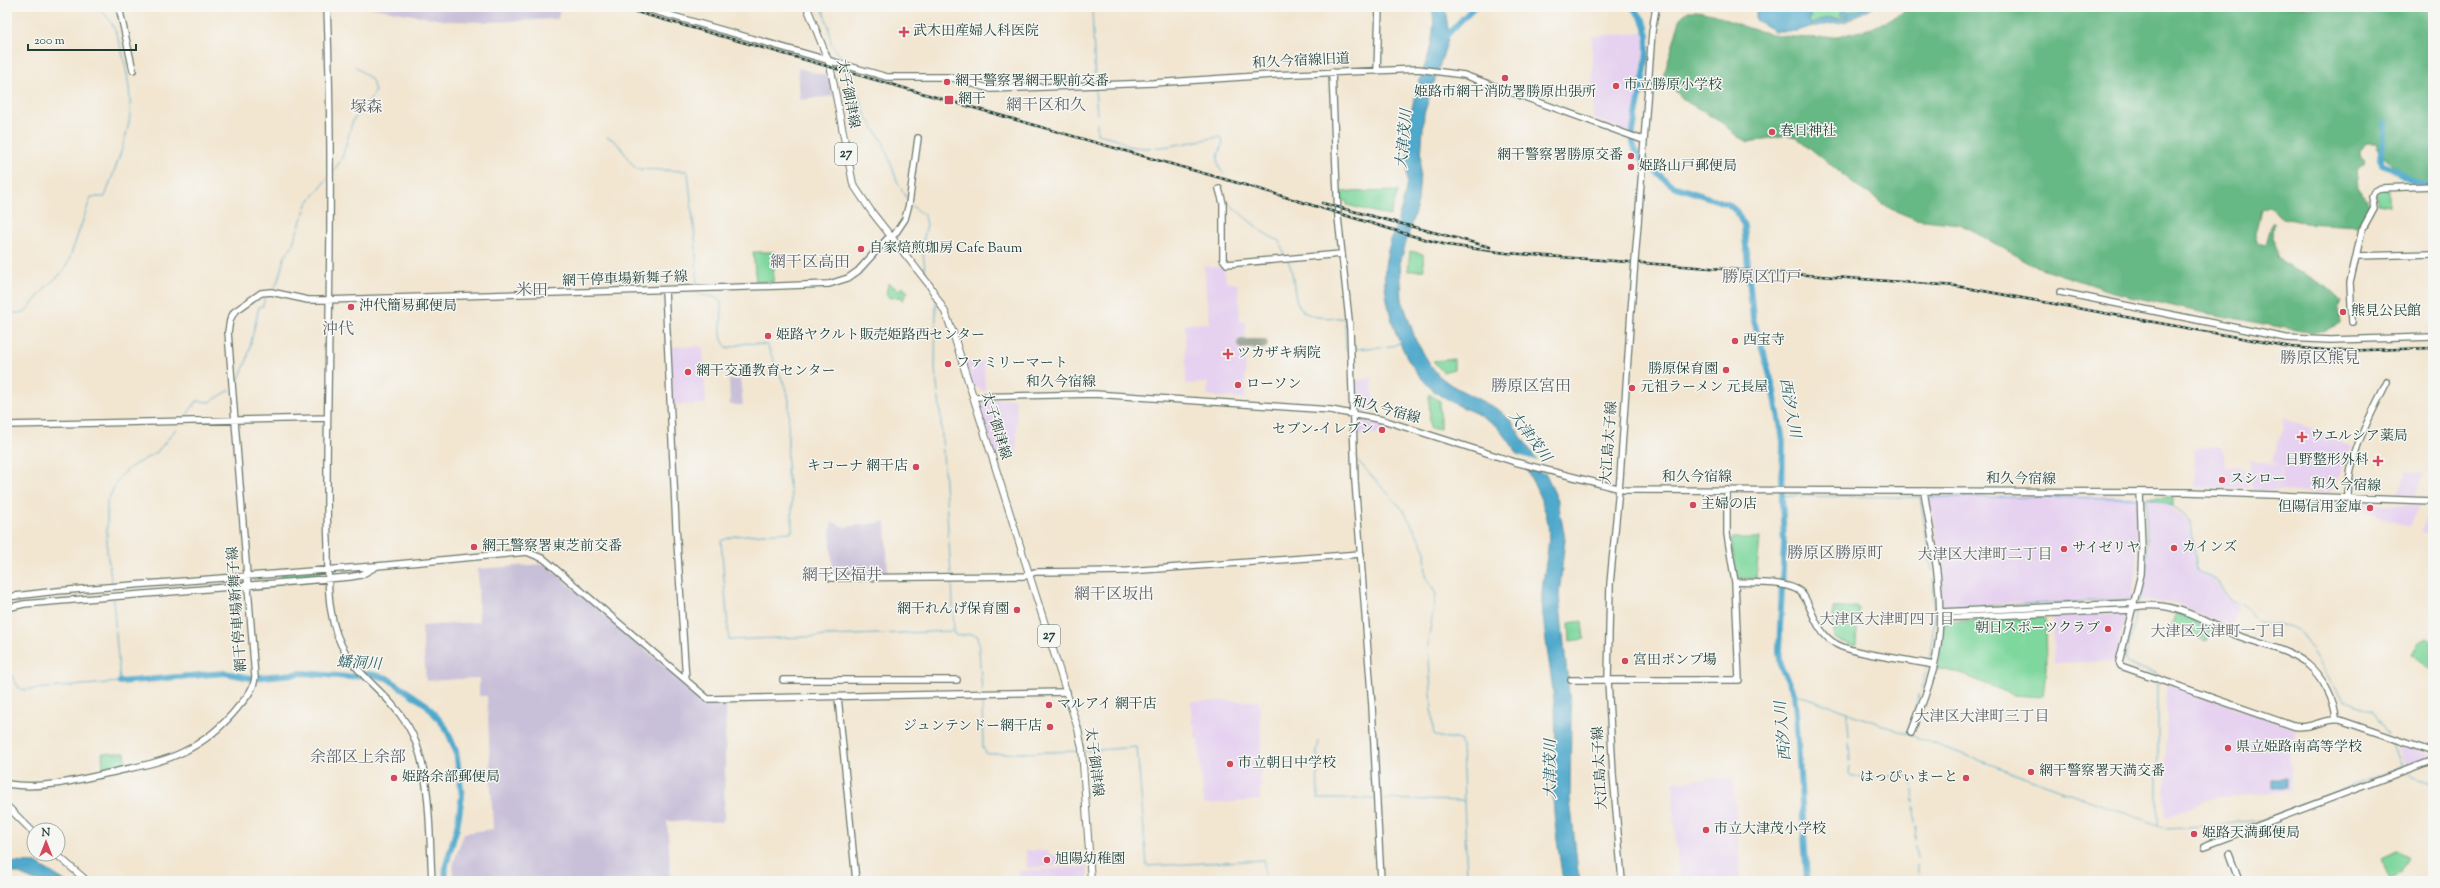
<svg xmlns="http://www.w3.org/2000/svg" width="2440" height="888" font-family="'Sorts Mill Goudy','Noto Serif JP',serif">
	<rect width="100%" height="100%" fill="#f6f6f2"/>
	<filter id="ink" filterUnits="userSpaceOnUse"><feTurbulence type="fractalNoise" baseFrequency=".025" numOctaves="2"/><feDisplacementMap in="SourceGraphic" scale="8" xChannelSelector="R" yChannelSelector="G"/><feConvolveMatrix kernelMatrix="1 2 1 2 8 2 1 2 1" color-interpolation-filters="sRGB"/></filter>
	<filter id="wash" filterUnits="userSpaceOnUse"><feTurbulence type="fractalNoise" baseFrequency=".012" numOctaves="4" result="noise"/><feDisplacementMap in="SourceGraphic" scale="16" xChannelSelector="R" yChannelSelector="G"/><feGaussianBlur stdDeviation="0.9" result="paint"/><feColorMatrix in="noise" values="0 0 0 0 0 0 0 0 0 0 0 0 0 0 0 0 0 1.4 0 .05"/><feComposite in="paint" operator="in"/></filter>
	<g filter="url(#wash)">
		<rect width="100%" height="100%" fill="#f2e6d1"/>
		<path fill="#e6d2f0" d="M1643,33L1645,43L1632,133L1593,118L1592,36Z
			M1204,266L1224,268L1226,282L1238,284L1240,321L1245,322L1246,325L1245,399L1207,396L1208,383L1186,384L1185,324L1209,323Z
			M701,346L703,348L706,404L672,405L670,347Z
			M984,361L985,391H983L973,385L965,362Z
			M1372,378L1374,413L1355,408L1354,381Z
			M1016,399L1017,454L995,455L980,408L987,400Z
			M1355,418L1390,428V432L1356,436Z
			M2284,418L2350,445L2351,448L2330,493L2275,491L2283,466L2271,462L2284,426Z
			M2217,446L2223,448L2225,467L2240,466V469H2246L2248,489L2196,488L2193,449Z
			M2248,460L2282,466L2274,491L2252,490Z
			M2407,470L2423,474L2415,496L2397,495Z
			M1931,496H2134L2137,499V566L2132,596L2129,598L2027,603L2018,602L1946,607L1943,605L1936,530L1929,498Z
			M2148,499L2167,505L2189,522L2196,572L2213,578L2224,595L2239,605L2230,628L2182,606L2160,601H2140L2149,548L2146,501Z
			M2340,502L2392,504L2419,505L2410,527Z
			M2430,505H2433V538L2421,531Z
			M2126,613L2116,661L2054,663L2052,617Z
			M2167,683L2296,729L2290,752L2291,791L2213,798L2167,817L2165,815Z
			M1191,701H1259L1261,737L1260,800L1204,804L1198,739H1195V725H1192Z
			M2395,741L2433,755V756L2406,766L2401,760Z
			M1712,778L1733,779L1741,881H1680L1674,824L1673,782Z
			M1026,850L1047,851L1051,855H1068L1069,865L1027,868Z
			M1087,867L1088,881H1018V871Z"/>
		<path fill="#c8bfd8" d="M367,7H560L558,19L490,22L448,21Z
			M798,68L830,77L834,96L800,100Z
			M740,379L743,405H730L729,380Z
			M832,522L844,527L886,522L888,576L886,577L833,575L830,533Z
			M545,564L706,701L726,700L724,819L722,822L667,821L671,881H452L454,861L464,833L493,829L487,696H479V678L426,681L422,626L479,622L478,569Z"/>
		<path fill="#7ed79d" stroke="#4e8a68" d="M1812,7H1861L1866,8L1850,12L1842,10L1839,15L1849,14L1847,18H1826L1812,24L1809,21Z
			M2381,190H2389V206L2377,204L2375,196Z
			M1398,191L1390,216L1347,205V202L1341,200V192Z
			M1410,251L1423,254L1424,270L1408,271Z
			M753,252H775L773,282H756Z
			M888,283L899,290L902,287L908,292L902,301L901,297L890,298L886,295Z
			M1454,359V369L1443,372L1433,361Z
			M1429,394L1440,401V429H1430Z
			M2147,497H2172V506Z
			M1733,538H1760L1756,579L1738,578L1736,576L1731,540Z
			M321,570V576L281,579V573Z
			M1857,607L1859,608L1856,644L1853,646L1834,638L1833,608Z
			M2176,612L2213,626L2207,642L2173,629L2171,627Z
			M2042,617L2045,620L2046,669L2043,697L2013,695L1964,675L1937,668L1944,622Z
			M1582,621L1584,639L1570,641L1569,623Z
			M2428,638L2433,641V671L2412,655L2419,642Z
			M102,753H125L126,765L103,771Z
			M2397,851L2408,856L2401,873L2391,880L2382,858Z"/>
		<path fill="#66b884" stroke="#427a5c" d="M1910,7H2433V182C2411,183 2383,163 2376,143H2366L2360,151V156L2365,160L2364,164L2356,170L2358,188L2370,205L2366,218L2358,226L2305,223L2283,218L2269,207L2261,210L2255,234L2257,242L2266,244L2272,223H2274L2273,239L2278,259L2327,287L2342,301L2339,308L2341,323L2327,330L2312,333L2194,311L2113,292L2035,266L1960,224L1915,219L1891,209L1856,185L1796,137L1786,135L1749,142L1738,137L1722,123L1684,100L1670,86L1664,75L1681,17L1688,11C1711,10 1720,18 1740,25C1794,45 1863,43 1910,7Z"/>
		<path fill="#4fa9cc" stroke="#377380" d="M1432,7H1445L1449,36L1424,114L1418,202L1400,263L1402,300L1416,341L1430,364L1439,376L1451,385L1499,410L1511,421L1547,476L1558,501L1565,539L1559,595L1571,714L1570,799L1579,881H1563C1559,853 1554,824 1553,796C1553,767 1557,739 1555,710C1552,674 1544,638 1542,602C1541,570 1556,540 1544,508C1537,487 1513,441 1496,426C1480,412 1456,407 1438,394C1406,370 1389,324 1385,285C1381,251 1401,222 1406,188C1409,162 1406,135 1412,108C1419,74 1439,43 1432,7Z
			M1756,7H1812L1809,21L1812,24L1826,18L1847,19L1849,14L1845,17L1839,15L1842,10L1849,12L1866,8L1861,7H1873L1845,22L1810,27L1796,31H1774L1756,20Z
			M2273,779H2287V788H2273Z
			M7,862L36,863L65,881H35L17,873L7,872Z"/>
		<path fill="#f2e6d1" d="M1514,454L1541,462L1548,474L1521,466Z"/>
		<g fill="none" stroke-linecap="round" stroke-linejoin="round">
			<path stroke="#4fa9cc" stroke-width="1" d="M822,7L829,28L831,44L845,62
				M1092,7L1095,82
				M848,69L866,116L883,142L897,181L908,200
				M1095,88L1097,115
				M1097,123V134C1104,136 1115,137 1121,141C1125,143 1124,146 1128,146C1159,152 1189,141 1220,137L1223,142C1219,154 1214,162 1223,173
				M607,137C623,142 625,160 637,169L686,171L688,173L696,247L697,286
				M333,172L342,158L353,120L365,107L375,92L372,80L355,66
				M1228,203L1264,233L1279,241L1285,257
				M912,206L925,216L927,224L922,246L926,276
				M1288,261C1297,277 1290,307 1308,314C1320,320 1333,316 1345,319L1346,350L1349,349
				M273,289L277,284L284,258L292,246L307,204L327,179
				M697,291L700,295L714,297L720,301C726,316 714,336 728,348L746,343L767,345L787,391L789,401L787,473L792,499V532L734,536L721,541L729,640L953,631
				M936,302L935,369L940,408L951,574
				M7,314L25,312L48,285L63,272L69,260L91,197H105C113,173 124,148 129,122C134,99 123,41 110,21C107,15 101,11 95,7
				M1354,349L1392,346L1402,342
				M236,386L247,360L259,307L263,306L265,295
				M187,415L196,401L210,402L230,390
				M1357,460L1404,511L1425,549L1426,576L1436,594L1428,641L1433,729L1434,734C1441,740 1451,736 1460,740L1462,746L1467,881
				M1782,496L1923,497
				M1920,497L1932,571
				M1928,497L2137,498
				M2142,498C2161,499 2180,508 2191,523L2197,571C2204,575 2210,575 2216,580C2221,585 2222,591 2226,595C2231,602 2238,602 2244,606C2250,610 2252,618 2260,621C2278,629 2286,620 2302,634L2343,700L2372,710L2388,734
				M952,579L954,634L957,636L971,634L978,636L982,691
				M112,584L107,552V502L118,479L129,468L157,452L176,429
				M2139,603L2147,554L2146,499
				M1943,608L2133,599
				M2138,608L2125,661L2126,664L2156,673L2157,676
				M1929,661L1934,625V579
				M7,668L19,688L23,690L120,682L113,599
				M2158,681V824
				M1794,693L2166,828L2204,826L2209,828L2237,822L2262,820L2401,767
				M982,696L983,748L987,754L1080,751
				M1847,713L1849,737
				M1907,733L1928,666
				M2390,740L2402,769
				M1319,741L1317,752L1318,799H1375
				M1849,742L1850,761
				M1085,751L1137,747L1147,866L1264,860L1265,881
				M1850,766L1849,774L1851,777L1910,776L1912,785
				M2405,772L2413,778L2433,784
				M1913,789L1914,803
				M1379,799L1463,801
				M1914,807L1915,822
				M1915,840L1916,826
				M1915,846L1917,858
				M1917,865L1919,878"/>
			<path stroke="#4fa9cc" stroke-width="6" d="M1632,7C1638,13 1644,19 1646,27C1651,58 1638,101 1633,131V143L1637,155L1663,178L1673,186L1728,204L1737,212L1744,226L1753,318L1773,386L1783,441L1782,496L1784,543L1779,651L1781,667L1794,693L1796,713L1807,881
				M1444,38L1474,7
				M2385,123L2381,159L2382,165C2398,169 2412,184 2427,184
				M120,682L225,673L251,678L304,673L348,677L369,674L387,678L427,705L446,728L456,751L462,796L457,827L446,865L445,881"/>
			<path stroke="#889282" stroke-width="10" d="M1242,344H1263"/>
		</g>
	</g>
	<g filter="url(#ink)">
		<g fill="none" stroke-linecap="round" stroke-linejoin="round">
			<defs>
				<path id="secondary" d="M119,7L133,70
					M327,7C332,135 330,265 328,393C327,443 326,493 328,543C328,565 327,589 331,611C340,672 380,680 408,726C432,766 429,834 432,881
					M641,7L887,77H949L991,89L1153,83L1272,75L1418,69L1464,75L1643,140
					M1377,71L1379,7
					M1332,72L1338,217L1350,329L1355,481L1372,706L1381,881
					M1219,189L1223,203V259L1227,264L1341,254
					M1638,223L1652,32L1656,7
					M2357,256L2433,254
					M665,290L676,526L686,680
					M2060,292L2286,338L2330,340L2433,337
					M2352,322L2350,283L2362,230L2374,208L2372,197L2374,192L2381,188L2433,186
					M973,397L1094,394L1331,410L1383,420L1515,462L1625,490L2188,492L2433,501
					M7,425L327,418
					M2140,492L2142,549L2141,574L2119,662L2121,666L2293,726C2310,730 2323,718 2340,720L2433,752
					M2348,498C2347,457 2369,418 2387,382
					M831,578L1025,576L1035,572L1128,571L1361,554
					M1735,582C1753,583 1779,581 1796,589C1811,595 1811,630 1836,644C1852,654 1912,660 1934,665
					M7,597L57,591L375,566
					M2133,607C2146,605 2162,605 2175,609C2195,614 2212,625 2231,633C2253,643 2288,648 2307,664C2322,676 2335,700 2336,719
					M7,608L24,604L350,577L361,575L377,566L527,552L544,559L708,699L1067,692
					M1940,612L2133,603
					M1940,618L2131,610
					M783,680H957
					M1571,680H1739L1735,582L1727,534V490
					M838,697L856,881
					M1911,733C1923,702 1937,668 1939,634C1943,585 1931,538 1924,491
					M7,784C45,790 82,779 118,771C140,766 163,762 183,752C204,742 224,725 239,706C246,698 254,689 255,677L228,332L230,320L234,312L261,293L271,292L308,300H325L779,286L829,284L848,278L858,271L887,239L895,234L905,219L909,204L918,138
					M2204,846L2433,760
					M2229,854L2239,881
					M1622,881L1613,774L1608,680L1610,584L1620,478L1631,311"/>
				<path id="primary" d="M807,7L830,65L853,184L871,211L930,286L945,312L953,333L1078,729L1082,749L1091,881
					M7,806L34,833
					M56,854L87,881"/>
			</defs>
			<use href="#secondary" stroke="#69786b" stroke-width="8"/>
			<use href="#primary" stroke="#69786b" stroke-width="8"/>
			<use href="#secondary" stroke="#fff" stroke-width="5.5"/>
			<use href="#primary" stroke="#fff" stroke-width="6"/>
			<defs>
				<path id="rail" d="M619,7L1259,189L1413,236L1447,245L1506,253L1956,286L2291,347L2336,351L2433,348
					M1322,203L1490,247"/>
			</defs>
			<use href="#rail" stroke="#1f3d34" stroke-width="2.5"/>
			<use href="#rail" stroke="#f6f6f2" stroke-width="1" stroke-dasharray="3" stroke-linecap="butt"/>
			<defs>
				<path id="secondary-bridge" d="M1631,311L1638,223"/>
			</defs>
			<use href="#secondary-bridge" stroke="#69786b" stroke-width="8" stroke-linecap="butt"/>
			<use href="#secondary-bridge" stroke="#fff" stroke-width="5.5"/>
		</g>
	</g>
	<g fill="#d1495b" stroke="#f6f6f2" stroke-width="1.5">
		<path d="M902 26h4v4h4v4h-4v4h-4v-4h-4v-4h4z"/>
		<circle cx="1505" cy="78" r="4"/>
		<circle cx="947" cy="82" r="4"/>
		<circle cx="1616" cy="86" r="4"/>
		<rect x="944" y="95" width="10" height="10" rx="2"/>
		<circle cx="1772" cy="132" r="4"/>
		<circle cx="1631" cy="156" r="4"/>
		<circle cx="1631" cy="167" r="4"/>
		<circle cx="861" cy="249" r="4"/>
		<circle cx="351" cy="307" r="4"/>
		<circle cx="2343" cy="312" r="4"/>
		<circle cx="768" cy="336" r="4"/>
		<circle cx="1735" cy="341" r="4"/>
		<path d="M1226 348h4v4h4v4h-4v4h-4v-4h-4v-4h4z"/>
		<circle cx="948" cy="364" r="4"/>
		<circle cx="1726" cy="370" r="4"/>
		<circle cx="688" cy="372" r="4"/>
		<circle cx="1238" cy="385" r="4"/>
		<circle cx="1632" cy="388" r="4"/>
		<circle cx="1382" cy="430" r="4"/>
		<path d="M2300 431h4v4h4v4h-4v4h-4v-4h-4v-4h4z"/>
		<path d="M2376 455h4v4h4v4h-4v4h-4v-4h-4v-4h4z"/>
		<circle cx="916" cy="467" r="4"/>
		<circle cx="2222" cy="480" r="4"/>
		<circle cx="1693" cy="505" r="4"/>
		<circle cx="2370" cy="508" r="4"/>
		<circle cx="474" cy="547" r="4"/>
		<circle cx="2174" cy="548" r="4"/>
		<circle cx="2064" cy="549" r="4"/>
		<circle cx="1017" cy="610" r="4"/>
		<circle cx="2108" cy="629" r="4"/>
		<circle cx="1625" cy="661" r="4"/>
		<circle cx="1049" cy="705" r="4"/>
		<circle cx="1050" cy="727" r="4"/>
		<circle cx="2228" cy="748" r="4"/>
		<circle cx="1230" cy="764" r="4"/>
		<circle cx="2031" cy="772" r="4"/>
		<circle cx="394" cy="778" r="4"/>
		<circle cx="1966" cy="778" r="4"/>
		<circle cx="1706" cy="830" r="4"/>
		<circle cx="2194" cy="834" r="4"/>
		<circle cx="1047" cy="860" r="4"/>
	</g>
	<g text-anchor="middle" dominant-baseline="central" stroke-width="3" stroke-linejoin="round" paint-order="stroke">
		<g fill="#f6f6f2" stroke="#60746d" stroke-width="1">
			<rect x="835" y="143" width="22" height="22" rx="3"/>
			<rect x="1038" y="625" width="22" height="22" rx="3"/>
		</g>
		<g font-size="13" font-weight="bold" fill="#1f3d34">
			<text x="846" y="154">27</text>
			<text x="1049" y="636">27</text>
		</g>
		<g font-size="14" fill="#1f3d34" stroke="#f6f6f2" text-anchor="start">
			<text x="913" y="32">武木田産婦人科医院</text>
			<text x="955" y="82">網干警察署網干駅前交番</text>
			<text x="1624" y="86">市立勝原小学校</text>
			<text x="1505" y="93" text-anchor="middle">姫路市網干消防署勝原出張所</text>
			<text x="958" y="100">網干</text>
			<text x="1780" y="132">春日神社</text>
			<text x="1623" y="156" text-anchor="end">網干警察署勝原交番</text>
			<text x="1639" y="167">姫路山戸郵便局</text>
			<text x="869" y="249">自家焙煎珈房 Cafe Baum</text>
			<text x="359" y="307">沖代簡易郵便局</text>
			<text x="2351" y="312">熊見公民館</text>
			<text x="776" y="336">姫路ヤクルト販売姫路西センター</text>
			<text x="1743" y="341">西宝寺</text>
			<text x="1237" y="354">ツカザキ病院</text>
			<text x="956" y="364">ファミリーマート</text>
			<text x="1718" y="370" text-anchor="end">勝原保育園</text>
			<text x="696" y="372">網干交通教育センター</text>
			<text x="1246" y="385">ローソン</text>
			<text x="1640" y="388">元祖ラーメン 元長屋</text>
			<text x="1374" y="430" text-anchor="end">セブン-イレブン</text>
			<text x="2310" y="437">ウエルシア薬局</text>
			<text x="2369" y="461" text-anchor="end">日野整形外科</text>
			<text x="908" y="467" text-anchor="end">キコーナ 網干店</text>
			<text x="2230" y="480">スシロー</text>
			<text x="1701" y="505">主婦の店</text>
			<text x="2362" y="508" text-anchor="end">但陽信用金庫</text>
			<text x="482" y="547">網干警察署東芝前交番</text>
			<text x="2182" y="548">カインズ</text>
			<text x="2072" y="549">サイゼリヤ</text>
			<text x="1009" y="610" text-anchor="end">網干れんげ保育園</text>
			<text x="2100" y="629" text-anchor="end">朝日スポーツクラブ</text>
			<text x="1633" y="661">宮田ポンプ場</text>
			<text x="1057" y="705">マルアイ 網干店</text>
			<text x="1042" y="727" text-anchor="end">ジュンテンドー網干店</text>
			<text x="2236" y="748">県立姫路南高等学校</text>
			<text x="1238" y="764">市立朝日中学校</text>
			<text x="2039" y="772">網干警察署天満交番</text>
			<text x="402" y="778">姫路余部郵便局</text>
			<text x="1958" y="778" text-anchor="end">はっぴぃまーと</text>
			<text x="1714" y="830">市立大津茂小学校</text>
			<text x="2202" y="834">姫路天満郵便局</text>
			<text x="1055" y="860">旭陽幼稚園</text>
		</g>
		<g font-size="14" fill="#1f3d34" stroke="#f6f6f2">
			<text transform="translate(1301 62) rotate(-3)">和久今宿線旧道</text>
			<text transform="translate(847 94) rotate(79)">太子御津線</text>
			<text transform="translate(625 280) rotate(-2)">網干停車場新舞子線</text>
			<text x="1061" y="383">和久今宿線</text>
			<text transform="translate(1386 411) rotate(15)">和久今宿線</text>
			<text transform="translate(995 426) rotate(73)">太子御津線</text>
			<text transform="translate(1610 443) rotate(-86)">大江島太子線</text>
			<text x="1697" y="478">和久今宿線</text>
			<text transform="translate(2021 480) rotate(1)">和久今宿線</text>
			<text transform="translate(2346 486) rotate(2)">和久今宿線</text>
			<text transform="translate(238 609) rotate(-94)">網干停車場新舞子線</text>
			<text transform="translate(1093 762) rotate(83)">太子御津線</text>
			<text transform="translate(1601 768) rotate(-93)">大江島太子線</text>
		</g>
		<g font-size="15" font-style="italic" fill="#2d5d62" stroke="#f6f6f2">
			<text transform="translate(1405 139) rotate(-85)">大津茂川</text>
			<text transform="translate(1789 408) rotate(80)">西汐入川</text>
			<text transform="translate(1529 437) rotate(53)">大津茂川</text>
			<text transform="translate(359 664) rotate(3)">蟠洞川</text>
			<text transform="translate(1784 731) rotate(-95)">西汐入川</text>
			<text transform="translate(1551 769) rotate(-90)">大津茂川</text>
		</g>
		<g font-size="15" fill="#606469" stroke="#f6f6f2">
			<text x="1985" y="555">大津区大津町二丁目</text>
			<text x="1887" y="620">大津区大津町四丁目</text>
			<text x="2218" y="632">大津区大津町一丁目</text>
			<text x="1982" y="717">大津区大津町三丁目</text>
		</g>
		<g font-size="16" fill="#606469" stroke="#f6f6f2">
			<text x="1046" y="106">網干区和久</text>
			<text x="366" y="108">塚森</text>
			<text x="810" y="263">網干区高田</text>
			<text x="1762" y="278">勝原区山戸</text>
			<text x="532" y="291">米田</text>
			<text x="338" y="330">沖代</text>
			<text x="2320" y="359">勝原区熊見</text>
			<text x="1531" y="387">勝原区宮田</text>
			<text x="1835" y="554">勝原区勝原町</text>
			<text x="842" y="576">網干区福井</text>
			<text x="1114" y="595">網干区坂出</text>
			<text x="358" y="758">余部区上余部</text>
		</g>
	</g>
	<rect width="2440" height="888" fill="none" stroke="#f6f6f2" stroke-width="24"/>
	<g transform="translate(46 842)"><circle r="19" fill="#f6f6f2" stroke="#a0aca6"/>
	<path d="M0-3L7 15L0 10L-7 15Z" fill="#d1495b"/>
	<text y="-6" font-size="11" font-weight="bold" text-anchor="middle" fill="#1f3d34">N</text>
	</g>
	<path d="M28 44v6h108v-6" fill="none" stroke="#1f3d34" stroke-width="2"/>
	<text x="34" y="44" font-size="12" fill="#1f3d34" stroke="#f6f6f2" stroke-width="3" paint-order="stroke">200 m</text>
</svg>
